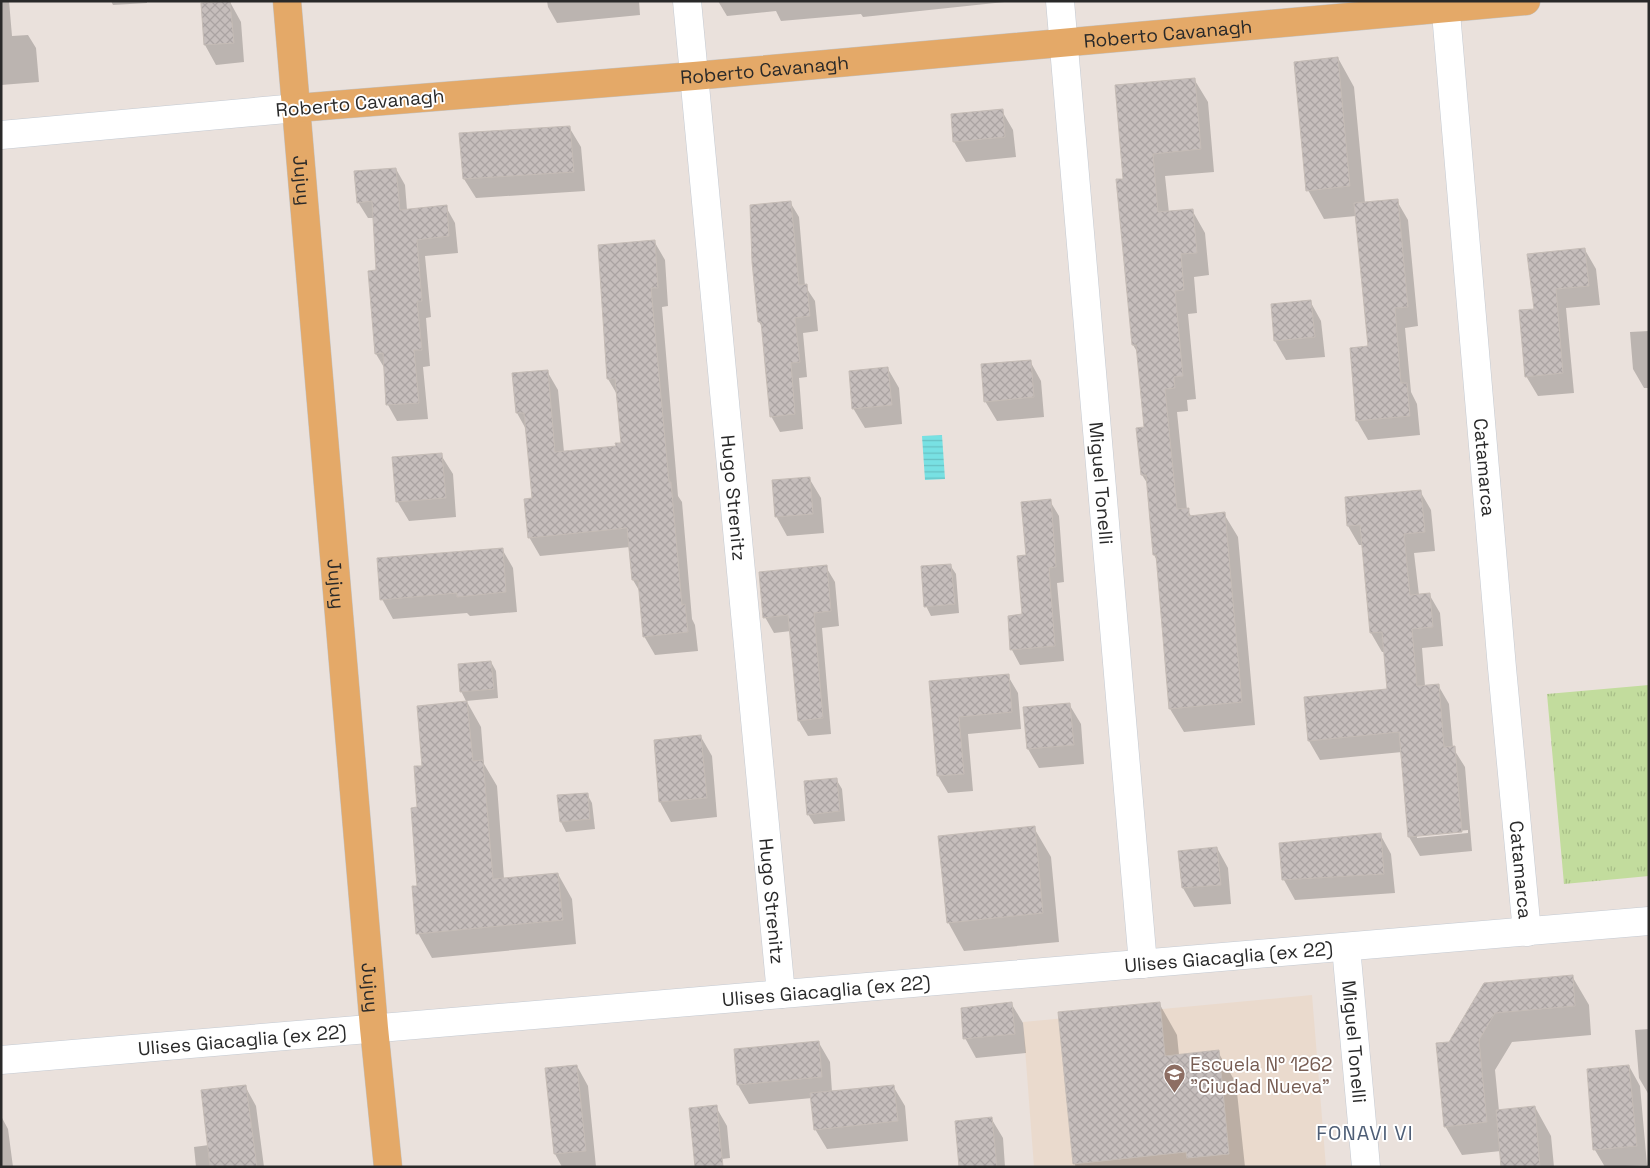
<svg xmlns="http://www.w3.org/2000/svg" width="1650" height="1168" font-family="'Space Grotesk',sans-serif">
	<defs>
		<pattern id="park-tufts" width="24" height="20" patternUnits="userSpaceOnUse" patternTransform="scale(1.25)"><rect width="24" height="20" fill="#c2dc9d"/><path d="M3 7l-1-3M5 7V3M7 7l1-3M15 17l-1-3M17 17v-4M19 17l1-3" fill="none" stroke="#a7bd87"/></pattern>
		<pattern id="water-rules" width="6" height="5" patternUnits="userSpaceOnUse" patternTransform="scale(1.25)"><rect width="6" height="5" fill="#78e1e3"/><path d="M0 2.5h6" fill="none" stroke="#68c1c3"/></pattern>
		<pattern id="building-cross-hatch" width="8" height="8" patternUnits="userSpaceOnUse" patternTransform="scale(1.25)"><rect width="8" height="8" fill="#c6bebc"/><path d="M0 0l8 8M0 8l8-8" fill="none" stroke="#aaa3a2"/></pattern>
	</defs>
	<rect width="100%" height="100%" fill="#eae1dc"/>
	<path fill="#eadacd" d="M1312,995L1326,1167H1034L1023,1022Z"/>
	<path fill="url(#park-tufts)" d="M1649,685V876L1564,884L1547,694Z"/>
	<path fill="url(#water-rules)" d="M942,435L945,479L925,480L922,436Z"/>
	<path fill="#0003" fill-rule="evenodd" d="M1,1H9L12,36L28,35L36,48L39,82L1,85Z
		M111,1H147V3L113,5Z
		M547,1H639L640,15L557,23L548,7Z
		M718,1H1014L863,17L861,14L781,21L776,11L727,16Z
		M230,2L241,22L244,62L216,65L205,45L202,4Z
		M1338,58L1354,87L1365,203L1397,201L1408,220L1418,326L1405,328L1411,392L1417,404L1420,435L1368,440L1357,421L1369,348L1356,216L1324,219L1308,190Z
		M1194,79L1208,102L1214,172L1165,176L1169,213L1192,210L1205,233L1209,275L1194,277L1197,313L1188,314L1196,399L1187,400L1188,411L1177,412L1187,510L1192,517L1224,514L1238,537L1255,725L1184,732L1170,709L1158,562L1154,555L1149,486L1142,475L1137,429L1145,428L1138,353L1133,345L1124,180Z
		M1002,111L1013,130L1016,157L966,162L954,142L952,116Z
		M569,127L581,147L585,191L476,198L464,179Z
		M396,169L405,185L407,210L446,207L455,223L458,253L425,256L431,317L426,318L430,366L423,367L428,419L397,421L388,405L385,369L376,354L378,272L374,218H368L358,202Z
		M790,202L799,217L805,286L815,301L818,331L803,333L807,377L799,378L803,429L780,432L771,416L763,328L759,322Z
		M654,241L665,260L668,306L662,307L678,496L682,502L692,619L695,625L698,651L655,655L644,636L640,592L633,580L630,547L540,556L529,537L534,499L527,431L517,413L547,371L558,390L564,452L617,447L622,444L618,396L608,379Z
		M1585,250L1596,269L1600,305L1566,308L1574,393L1538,396L1526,376L1535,310Z
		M1310,301L1321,321L1325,357L1286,360L1275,341Z
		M1649,331V388H1644L1633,369L1630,332Z
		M1030,361L1041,381L1044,417L997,421L985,401Z
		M888,369L899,388L902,424L865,428L853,408Z
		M441,455L453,474L456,517L409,521L397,501Z
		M809,478L821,498L824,533L787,536L776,516Z
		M1420,491L1431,510L1435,551L1414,553L1419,595L1429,594L1440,613L1443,646L1422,648L1425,686L1438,685L1449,704L1453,748L1465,767L1472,851L1420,856L1409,837L1402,752L1320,760L1309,741L1305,699L1388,690L1385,652H1382L1371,633L1363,545H1359L1348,526L1346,499ZM1468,830V833L1417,838V835Z
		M1050,501L1059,516L1064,582L1057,583L1064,661L1020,665L1012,650L1009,617L1023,616L1028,556Z
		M502,549L513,568L517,612L470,616L467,613L393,619L382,599Z
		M950,565L956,574L959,613L931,616L926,606Z
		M826,567L835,582L839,626L822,628L831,734L808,736L799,721L791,631L774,633L765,617Z
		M491,662L496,671L498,698L466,701L461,691Z
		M1008,676L1018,693L1021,729L968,734L973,791L948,793L938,776L930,683Z
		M467,702L481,727L484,764L497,786L504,879L558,874L572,899L576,944L432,958L418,933V808L423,767Z
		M1069,704L1081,724L1084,764L1039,768L1028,749Z
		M701,737L712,756L717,817L671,822L660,802L655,741Z
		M836,779L842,789L845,821L814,824L808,814Z
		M587,794L592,803L595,829L566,832L561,822L559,796Z
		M1034,828L1051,857L1059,942L964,951L948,922Z
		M1380,834L1391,854L1395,893L1295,900L1284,880L1281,844Z
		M1217,848L1228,868L1231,904L1194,907L1183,888Z
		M1572,976L1589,1005L1591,1035L1512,1042L1495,1070L1499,1111L1535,1107L1551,1136L1554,1167H1502L1501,1151L1462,1155L1445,1126L1449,1043L1485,984Z
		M1011,1003L1023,1023L1026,1053L976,1058L965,1038Z
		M1159,1003L1177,1035L1179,1055L1218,1052L1236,1083L1245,1167H1076L1074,1163Z
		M1649,1029V1095L1639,1078L1635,1030Z
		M819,1043L830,1062L832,1092L893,1086L905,1106L908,1141L827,1149L815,1129L812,1098L749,1104L738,1085Z
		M577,1066L588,1086L596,1167H562L555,1154Z
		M1629,1066L1640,1086L1647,1165L1605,1167L1595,1150Z
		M245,1086L256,1106L264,1167H196L194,1147L209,1145Z
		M716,1107L727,1126L730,1158L705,1161Z
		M1,1116L8,1129L13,1167H1Z
		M991,1118L1003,1138L1005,1167H961Z"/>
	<path fill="url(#building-cross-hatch)" stroke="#c5bcb6" d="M230,1L234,43L204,45L201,3Z
		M1338,57L1350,186L1306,191L1294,62Z
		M1195,78L1201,149L1153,154L1158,212L1193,209L1197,253L1181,254L1184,290L1175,291L1183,376L1174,377L1175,388L1165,389L1177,509L1189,508V516L1225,512L1242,702L1169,709L1156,555H1153L1146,475H1141L1136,428L1144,427L1136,345H1132L1116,179H1123L1115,85Z
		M1003,109L1005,137L953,142L951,114Z
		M570,126L574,172L463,179L459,133Z
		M396,168L400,210L447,205L449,236L417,240L422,301H417L422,350H414L419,403L386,405L383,353L375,354L368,271L376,270L372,201L357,203L354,171Z
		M1398,199L1408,307L1395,308L1401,383H1407L1410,416L1356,421L1350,348L1368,346L1354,203Z
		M791,201L799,285L807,284L810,316L795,318L800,362L791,363L795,414L770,417L761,322H758L752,262L750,205Z
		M655,240L658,288H651L669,482H671L682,605L685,604L688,632L643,637L638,580H632L627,528L528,538L524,499L532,498L524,413H516L512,373L548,370L555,452L616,446L615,443H621L615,379H607L598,245Z
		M1585,248L1589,286L1556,289L1563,373L1525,377L1519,310L1534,309L1527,254Z
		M1311,300L1315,337L1274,341L1271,304Z
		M1031,360L1034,397L984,402L981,364Z
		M888,367L892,405L852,409L849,371Z
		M442,453L446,498L396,502L392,457Z
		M810,477L813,514L775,517L772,480Z
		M1421,490L1425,532L1404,534L1410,595L1430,593L1433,627L1412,629L1417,686L1439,684L1444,747L1455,746L1462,832L1408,837L1399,732L1308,741L1304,697L1387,689L1382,632L1370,633L1360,525L1347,526L1345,497Z
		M1051,499L1056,567L1049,568L1055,646L1010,650L1008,616L1022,614L1017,556L1026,555L1021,502Z
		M503,548L506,592L457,597V593L380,600L377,558Z
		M951,564L955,604L924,607L921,566Z
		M827,565L831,611L814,613L823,718L798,721L788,615L763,618L759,572Z
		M491,661L494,689L460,692L458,664Z
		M1009,674L1012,712L959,717L964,774L937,776L929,681Z
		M467,701L473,761L483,760L493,879L558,873L563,920L416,934L412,886H417L411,808L417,807L414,766H422L417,706Z
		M1070,703L1074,745L1027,749L1023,707Z
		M701,735L707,798L659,802L654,740Z
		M837,778L840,811L807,815L804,781Z
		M588,793L590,819L560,822L557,795Z
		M1035,826L1043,913L947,923L938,836Z
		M1381,833L1384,874L1282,880L1279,843Z
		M1217,847L1221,885L1182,888L1178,851Z
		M1573,975L1575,1006L1495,1013L1479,1040L1487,1122L1444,1127L1436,1043L1449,1042L1484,983Z
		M1012,1002L1015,1034L963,1039L961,1008Z
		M1160,1002L1165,1056L1219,1050L1229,1154L1187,1158L1186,1152L1073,1164L1058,1012Z
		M819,1041L822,1077L737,1085L734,1049Z
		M577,1065L586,1151L554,1154L545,1068Z
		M1629,1065L1637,1146L1593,1150L1587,1069Z
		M246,1085L257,1167H210L201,1090Z
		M894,1085L898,1121L814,1130L810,1093Z
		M717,1105L723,1167H695L689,1108Z
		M1535,1106L1540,1167H1501L1496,1110Z
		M992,1117L997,1167H959L955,1121Z"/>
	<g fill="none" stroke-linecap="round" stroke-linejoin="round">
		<defs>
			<g id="minor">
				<path id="s1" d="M687,1L781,994"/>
				<path id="s2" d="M1060,1L1143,964"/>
				<path id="s3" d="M1445,1L1502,668L1527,932"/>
				<path d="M1,135L297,108"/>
				<path id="s4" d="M1346,947L1366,1167"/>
				<path id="s5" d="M1,1060L1649,921"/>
			</g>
			<g id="major">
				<path id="s6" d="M287,1L374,1028L388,1167"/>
				<path id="s7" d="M297,108L694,76L1526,1"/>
			</g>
		</defs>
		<use href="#minor" stroke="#c4cad2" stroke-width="29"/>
		<use href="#major" stroke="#c3c3c3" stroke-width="29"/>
		<use href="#minor" stroke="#fff" stroke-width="28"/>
		<use href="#major" stroke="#e4a968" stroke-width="28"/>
	</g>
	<defs>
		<symbol id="school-pin" viewBox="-11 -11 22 30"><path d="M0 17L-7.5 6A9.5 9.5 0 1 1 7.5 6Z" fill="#8d6e63" stroke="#fff"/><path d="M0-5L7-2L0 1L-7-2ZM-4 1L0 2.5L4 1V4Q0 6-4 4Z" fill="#fff"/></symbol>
	</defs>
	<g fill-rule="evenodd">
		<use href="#school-pin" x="1162" y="1062" width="25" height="34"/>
	</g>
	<g text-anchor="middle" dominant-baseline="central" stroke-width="4" stroke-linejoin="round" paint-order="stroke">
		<g font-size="19" fill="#292929" stroke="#fff">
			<text stroke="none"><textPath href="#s7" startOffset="874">Roberto Cavanagh</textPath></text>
			<text stroke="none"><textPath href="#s7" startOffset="469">Roberto Cavanagh</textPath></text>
			<text transform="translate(360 103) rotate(-5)">Roberto Cavanagh</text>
			<text stroke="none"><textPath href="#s6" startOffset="180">Jujuy</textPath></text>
			<text stroke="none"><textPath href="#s3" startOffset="468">Catamarca</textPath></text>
			<text stroke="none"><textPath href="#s2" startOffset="484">Miguel Tonelli</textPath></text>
			<text stroke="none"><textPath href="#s1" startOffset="499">Hugo Strenitz</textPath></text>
			<text stroke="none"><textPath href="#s6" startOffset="585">Jujuy</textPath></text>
			<text stroke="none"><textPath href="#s3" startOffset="872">Catamarca</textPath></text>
			<text stroke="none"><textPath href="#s1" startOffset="904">Hugo Strenitz</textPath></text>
			<text stroke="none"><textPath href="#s5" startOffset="1232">Ulises Giacaglia (ex 22)</textPath></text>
			<text stroke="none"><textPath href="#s6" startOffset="990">Jujuy</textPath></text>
			<text stroke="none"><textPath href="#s5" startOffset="828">Ulises Giacaglia (ex 22)</textPath></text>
			<text stroke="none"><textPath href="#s5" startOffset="242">Ulises Giacaglia (ex 22)</textPath></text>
			<text stroke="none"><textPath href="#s4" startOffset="95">Miguel Tonelli</textPath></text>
		</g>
		<g font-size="19" fill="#785e54" stroke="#fff" text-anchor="start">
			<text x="1190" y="1064">Escuela N° 1262<tspan x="1190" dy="22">"Ciudad Nueva"</tspan></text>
		</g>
		<g font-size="20" letter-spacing="1" fill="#4e5e76" stroke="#fff">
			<text x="1365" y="1133">FONAVI VI</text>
		</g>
	</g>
	<rect width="1650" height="1168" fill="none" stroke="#292929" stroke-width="5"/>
</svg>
